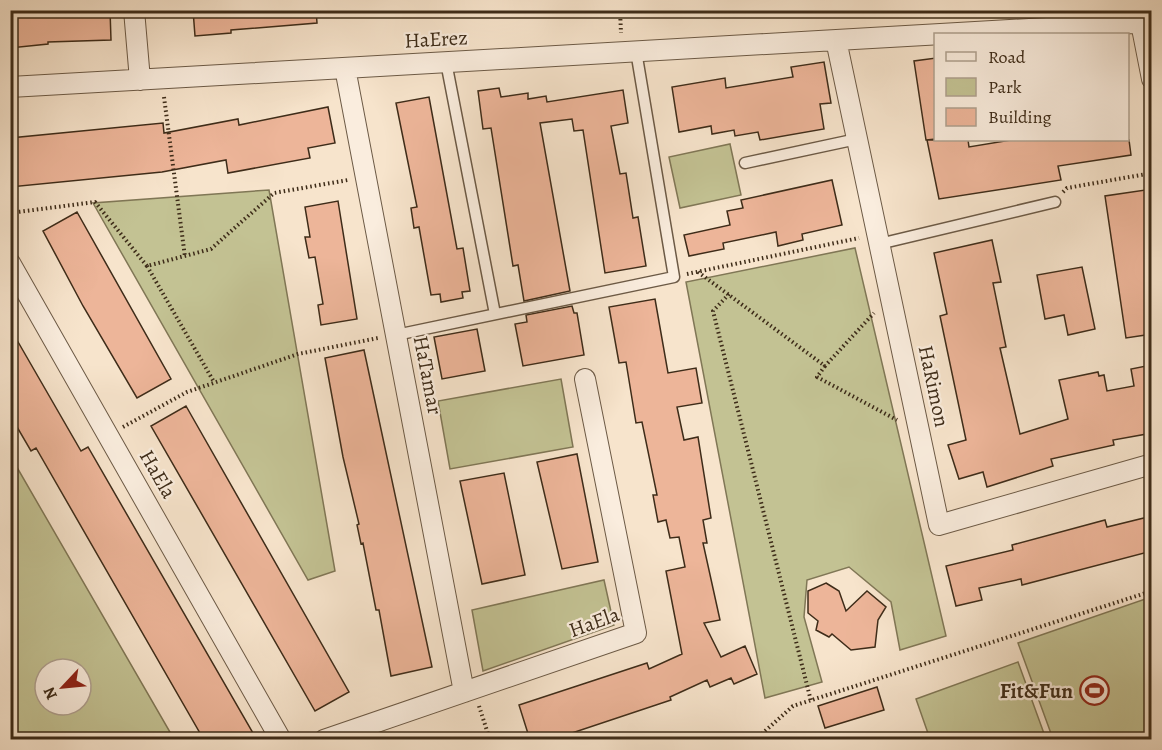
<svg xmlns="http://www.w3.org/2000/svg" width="1162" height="750" font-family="Alegreya,serif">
	<rect width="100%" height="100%" fill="#f7e4cc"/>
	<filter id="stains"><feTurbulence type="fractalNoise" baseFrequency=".00333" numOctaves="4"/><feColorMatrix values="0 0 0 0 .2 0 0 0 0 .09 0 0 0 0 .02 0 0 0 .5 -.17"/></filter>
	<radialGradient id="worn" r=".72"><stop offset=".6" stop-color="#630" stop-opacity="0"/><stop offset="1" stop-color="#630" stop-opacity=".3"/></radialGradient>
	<path fill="#c3c293" stroke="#807756" stroke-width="1.5" fill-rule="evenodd" d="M730,144L741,195L680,208L669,157Z
		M269,190L335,571L308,580L93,203Z
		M855,248L946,636L900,650L891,602L849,567L807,580L804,617L822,682L765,698L686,282Z
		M561,379L573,447L450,469L438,401Z
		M11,457L174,739H11ZM45,669H81V705H45Z
		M604,580L614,625L483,671L472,610Z
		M1151,597V739H1053L1018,643Z
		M1018,662L1046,739H930L916,699Z"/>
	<path fill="#edb599" stroke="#3e2c19" stroke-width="1.5" d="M10,10H110L111,40L48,42V44L10,48Z
		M193,10H316L317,23L231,30V33L195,36Z
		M936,58V139L926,140L914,61Z
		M824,62L831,103L820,104L824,129L760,140L758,132L735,136L734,130L712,134L711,126L679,132L672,87L725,78L726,88L793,77L791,67Z
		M499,88L501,97L528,93V99L546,96L547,102L623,90L628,123L611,126L620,174L626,173L633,218L638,217L646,266L605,273L583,130L574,131L572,119L540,123L570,291L524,301L518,265L513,266L491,128L483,129L478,91Z
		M429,97L457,249L463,248L470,291L462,292L463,298L441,302L440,294L431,295L419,227L414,228L411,208L417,207L396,103Z
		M328,107L335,143L308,148L310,158L228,173L226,160L162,172L10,187V138L163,123L164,133L238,119L239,125Z
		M927,140H968L969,147L1011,140H1129L1131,155L1058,166L1061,180L939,199Z
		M832,180L842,225L802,234L803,240L778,246L776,232L723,243L724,249L689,256L684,235L730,225L727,211L743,208L741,200Z
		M1152,189V334L1126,338L1105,196Z
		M338,201L357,319L321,325L318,305L323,304L315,257L309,258L305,237H310L305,207Z
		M77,212L171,379L137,398L83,306L43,231Z
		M992,240L1001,282L993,283L1006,347L1000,348L1020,434L1068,419L1059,380L1098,372L1099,376L1104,375L1107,391L1134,386L1131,369L1146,366L1148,372L1152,371V433L1113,440L1114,445L1051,459L1053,466L987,487L983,472L959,479L948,445L966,440L940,316L947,314L934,253Z
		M1082,267L1095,329L1068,335L1064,315L1045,319L1037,275Z
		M655,299L668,373L696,368L702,403L677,407L684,440L698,437L711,518L703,520L707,543H703L720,620L704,623L721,657L745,646L757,674L734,684L731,678L710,687L707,680L670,697L671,700L551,740H530L519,705L647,663L649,669L682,654L666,571L685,567L679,537L670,538L666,520L658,522L653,495H657L642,422L636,423L626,362L619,363L609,307Z
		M572,306L574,313H577L584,355L523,366L515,324L527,322L526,315Z
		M10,328L81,451L88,447L257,740H204L36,448L31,451L10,415Z
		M477,329L485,371L442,379L434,337Z
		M364,350L432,667L391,676L379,610H376L363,543L361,544L357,525L359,524L343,457L325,358Z
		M186,406L349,692L315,711L151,426Z
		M577,454L598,562L562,569L537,462Z
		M504,473L525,575L482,584L460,481Z
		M1152,516V551L1022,585L1021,579L979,588L982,600L956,606L946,566L1013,550L1012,545L1105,520L1107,527Z
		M826,583L839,591L846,611L867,591L886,607L878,620L875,647L851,650L832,634L829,637L816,630L818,621L808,613V591Z
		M877,687L884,710L825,728L818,706Z"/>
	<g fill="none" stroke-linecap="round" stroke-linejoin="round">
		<defs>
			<path id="service" d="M446,62L495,314
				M745,163L857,139
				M879,244L1055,202
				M396,335L674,277L636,51"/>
			<path id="minor" d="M134,10L140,80
				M1141,23L1152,79
				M836,40L939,525L1152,464
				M345,68L464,692
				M10,87L1152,22
				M10,263L281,740
				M324,740L636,633L585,379"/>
		</defs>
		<use href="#service" stroke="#6c5a46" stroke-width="13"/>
		<use href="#minor" stroke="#6c5a46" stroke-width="22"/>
		<path stroke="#3e2c19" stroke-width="4" stroke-dasharray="1.5 3" stroke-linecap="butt" d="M620,10L621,33
			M164,97L185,257
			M1063,192L1067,188L1152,173
			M10,213L95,202L147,266L211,249L274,193L348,180
			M147,266L214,382
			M698,272L825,366L874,313
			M687,274L859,238
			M729,294L713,311L811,701
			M825,366L817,377L897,420
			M123,427L187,392L298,354L378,338
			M479,706L490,740
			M755,740L793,706L1152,591"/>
		<use href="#service" stroke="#faedde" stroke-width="10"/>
		<use href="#minor" stroke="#faedde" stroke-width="20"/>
	</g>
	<defs>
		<symbol id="stadium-ring" viewBox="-11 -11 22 22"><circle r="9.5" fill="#faedde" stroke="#8f2418" stroke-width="1.5"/><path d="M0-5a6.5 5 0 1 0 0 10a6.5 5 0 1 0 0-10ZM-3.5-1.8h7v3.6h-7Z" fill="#8f2418"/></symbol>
	</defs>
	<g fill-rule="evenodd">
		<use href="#stadium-ring" x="1078" y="674" width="33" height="33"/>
	</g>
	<g text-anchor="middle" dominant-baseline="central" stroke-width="4.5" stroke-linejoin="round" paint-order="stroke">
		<g font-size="21" fill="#3e2c19" stroke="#faedde">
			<text transform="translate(436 39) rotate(-3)">HaErez</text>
			<text transform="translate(428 375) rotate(79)">HaTamar</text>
			<text transform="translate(934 386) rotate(78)">HaRimon</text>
			<text transform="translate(158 474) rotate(60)">HaEla</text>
			<text transform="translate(594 622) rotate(-20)">HaEla</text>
		</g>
		<g font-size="21" font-weight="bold" fill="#3e2c19" stroke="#faedde" text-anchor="end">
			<text x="1073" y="691">Fit&amp;Fun</text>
		</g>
	</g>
	<rect width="1162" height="750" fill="none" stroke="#f7e4cc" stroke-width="36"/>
	<rect x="12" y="12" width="1138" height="726" fill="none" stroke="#3e2c19" stroke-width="3"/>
	<rect x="18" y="18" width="1126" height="714" fill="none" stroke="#3e2c19" stroke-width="1.5"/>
	<rect x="934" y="33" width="195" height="108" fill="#faedde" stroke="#afa08f" stroke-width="1.5"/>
	<rect x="946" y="52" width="30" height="9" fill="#faedde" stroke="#afa08f" stroke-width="1.5"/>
	<text x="988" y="63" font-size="18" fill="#3e2c19">Road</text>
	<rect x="946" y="78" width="30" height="18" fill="#c3c293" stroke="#afa08f" stroke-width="1.5"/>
	<text x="988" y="93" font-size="18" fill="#3e2c19">Park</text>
	<rect x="946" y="108" width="30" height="18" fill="#edb599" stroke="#afa08f" stroke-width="1.5"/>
	<text x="988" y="123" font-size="18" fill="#3e2c19">Building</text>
	<g transform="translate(63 687) rotate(244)"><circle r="28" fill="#faedde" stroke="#afa08f" stroke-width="1.5"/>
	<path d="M0-4.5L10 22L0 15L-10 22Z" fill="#8f2418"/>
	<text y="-9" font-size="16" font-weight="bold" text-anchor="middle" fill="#3e2c19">N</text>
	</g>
	<rect width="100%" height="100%" filter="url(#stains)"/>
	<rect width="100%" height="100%" fill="url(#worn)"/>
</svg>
